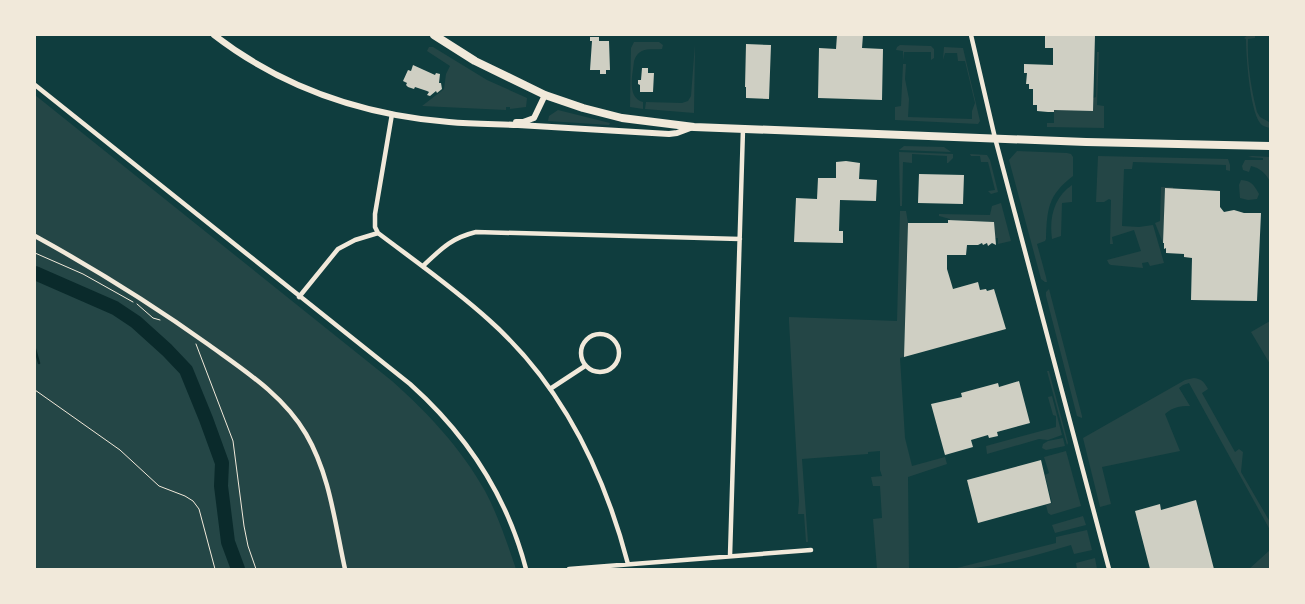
<svg xmlns="http://www.w3.org/2000/svg" width="1305" height="604" font-family="'PT Sans Narrow',sans-serif">
	<rect width="100%" height="100%" fill="#0f3d3e"/>
	<path fill="#244646" d="M1248,35H1255V38L1248,39C1247,64 1251,88 1257,112L1260,117L1269,122L1270,118V128C1266,127 1262,126 1260,123C1250,110 1246,56 1246,39L1244,38Z
		M634,42H659L663,45L662,49C650,50 639,46 634,61C633,73 626,98 643,102V109L630,107L631,48Z
		M695,44L694,113L645,109L646,102L682,103L688,101L691,96Z
		M900,45L931,46L934,49V58L931,60V52H904L903,61V51L896,50L897,47Z
		M429,47H433L487,80L527,98L526,107L510,109V107H506V110L422,106L444,89L446,74L450,66L427,51Z
		M944,47L963,48L980,121L978,124L895,120V107L901,106L903,64H906L905,79L909,99L908,117L972,119V111L975,103L965,61H958L957,53H945L943,60Z
		M1097,52H1099L1097,105L1104,106V128L1047,127V123H1054V110L1096,97Z
		M35,95L392,381C428,413 461,448 485,491C498,515 507,543 516,569H35Z
		M558,110L610,123L609,125L548,121L549,116Z
		M904,146L944,147L951,152L899,150Z
		M1017,151L1067,153L1071,154L1073,157V176C1048,195 1047,209 1046,239L1045,241L1037,244L1046,277L1047,282H1045L1041,279L1009,160Z
		M899,152L953,154V158L948,163H947V156L912,154V163L903,162L902,206H900Z
		M970,154L987,155L990,160L998,192L991,194L988,191L995,190L988,162H981L980,156H971Z
		M1098,156L1228,159L1230,165V171L1226,170V165L1133,162L1132,169H1124L1122,226L1139,227L1153,225L1164,263L1150,266L1148,262L1142,263L1143,268L1111,265L1109,264L1107,260L1141,251L1134,230L1112,237L1113,244H1110L1111,200L1109,199L1104,202H1096Z
		M1252,156L1270,157V181C1265,173 1260,168 1251,166L1249,172L1243,170L1242,166L1245,160H1263V158L1248,157Z
		M1241,180C1252,181 1254,185 1259,194L1257,199L1248,200L1240,198L1239,185Z
		M1072,185V202L1062,203L1061,236L1052,239C1049,218 1054,197 1072,185Z
		M1161,187H1173V189H1165L1163,243L1155,223L1160,221Z
		M1001,203L1011,241L998,244V238H995L994,222L950,220V219L939,216V214L990,215L992,206Z
		M900,211H906L908,223L904,357L900,358L905,438L912,466L945,457L947,464L908,477L909,569H877L873,519L882,518L880,486H873L871,477L882,476L880,470V451L868,452V454L802,459L808,542H806L804,514H798L799,501L789,321V317L897,321Z
		M1049,289L1082,416V418L1077,416L1046,296V292Z
		M1270,321V364L1251,332Z
		M1047,371H1049L1068,443L1067,445Z
		M1194,378C1202,379 1204,382 1208,389L1202,393L1235,452L1239,449L1243,452L1241,472L1270,522V530L1189,383L1183,385L1179,388L1190,406C1179,406 1173,407 1165,414L1180,451L1102,467L1111,504L1100,507L1083,438L1185,380Z
		M1052,396L1062,435L1048,440L1039,439L987,454L986,446L1056,427V416L1053,415L1048,397Z
		M1063,438L1065,446L1046,450L1042,448L1043,444L1048,441Z
		M1066,451L1081,506L1051,515L1048,513L1046,505L1052,503L1045,475L1049,473L1044,457Z
		M1083,516L1086,525L1055,533L1052,525Z
		M1087,530L1092,550L1074,554L1071,545C1032,556 994,569 953,569L1056,543V537Z
		M1270,550V569H1249Z
		M1095,558L1097,569H1077L1076,563Z"/>
	<g fill="none" stroke-linecap="round" stroke-linejoin="round">
		<path stroke="#0a2a2b" stroke-width="2.5" d="M35,349L39,363"/>
		<path stroke="#0a2a2b" stroke-width="14" d="M35,273L115,308L136,322L167,350L186,370L206,419L222,463L221,486L228,542L238,569"/>
	</g>
	<path fill="#cfcfc3" d="M837,35H863L862,48L883,49L882,100L818,98L819,48L836,49Z
		M1045,35H1095L1093,111L1054,110V112H1048L1037,111V105H1033V89H1029V84H1026L1027,73H1024V64L1053,65V48H1045Z
		M590,37H599V41H609L610,70H606V74H600V70H590L592,41H590Z
		M746,44L771,45L769,99L746,98V87H745Z
		M413,65L435,75L436,73L440,74L439,83H441L442,89L437,93L436,91L430,96L427,95L429,92L427,91L415,87L414,89L408,87L406,85L407,83L403,81L408,70L411,71Z
		M642,68H648V73H654L653,92H640V85L638,84V80H641Z
		M846,161L860,163L859,179L877,180L876,201L840,200L839,231H843V243L794,242L796,198L817,199L818,178H836V162Z
		M919,174L964,175L963,204L918,203Z
		M1165,188L1220,191V207L1224,212L1234,210L1244,213H1261L1257,301L1191,300L1192,258L1184,257V254L1166,253V248L1164,249V243H1163Z
		M948,220L994,222L996,245L992,243L988,246L987,243L983,245L982,243L978,245H967L966,255H947V269L953,289L978,282L980,290L986,289L987,291L994,289L1006,329L904,357L908,223H948Z
		M1019,381L1030,423L997,432L998,436L989,438L988,435L971,440L973,447L945,455L931,404L962,397L961,393L998,383L999,387Z
		M1041,460L1051,503L978,523L967,480Z
		M1196,500L1214,569H1150L1135,511L1160,504L1161,510Z"/>
	<g fill="none" stroke-linecap="round" stroke-linejoin="round">
		<path stroke="#f1e9da" stroke-width="1" d="M35,253L83,274L133,302
			M137,304L153,318L160,320
			M196,344L233,441L244,526L248,546L256,569
			M35,390L120,450L159,486L185,496L193,501L199,509L215,569"/>
		<path stroke="#f1e9da" stroke-width="4.5" d="M971,35L995,138L1109,569
			M35,85L410,384C466,434 507,496 526,569
			M392,114L375,214V227L378,233C415,261 454,288 489,320C561,384 604,472 628,564
			M35,236C95,269 153,305 209,345C245,371 283,395 306,434C330,475 335,524 345,569
			M423,266C441,249 451,238 476,232L740,239
			M299,297L338,249L355,240L378,233
			M581 353a19 19 0 1 1 38 0a19 19 0 1 1-38 0Z
			M550,389L585,366
			M730,556L743,129
			M569,569L811,550"/>
		<path stroke="#f1e9da" stroke-width="6" d="M214,35C283,88 364,115 449,122C472,124 495,124 518,125C568,128 619,131 669,134L677,133L693,127
			M516,122H523L534,118L545,95"/>
		<path stroke="#f1e9da" stroke-width="8" d="M434,35L475,61L545,95L583,108L622,118L694,127L1086,142L1270,146"/>
	</g>
	<rect width="1305" height="604" fill="none" stroke="#f1e9da" stroke-width="72"/>
</svg>
